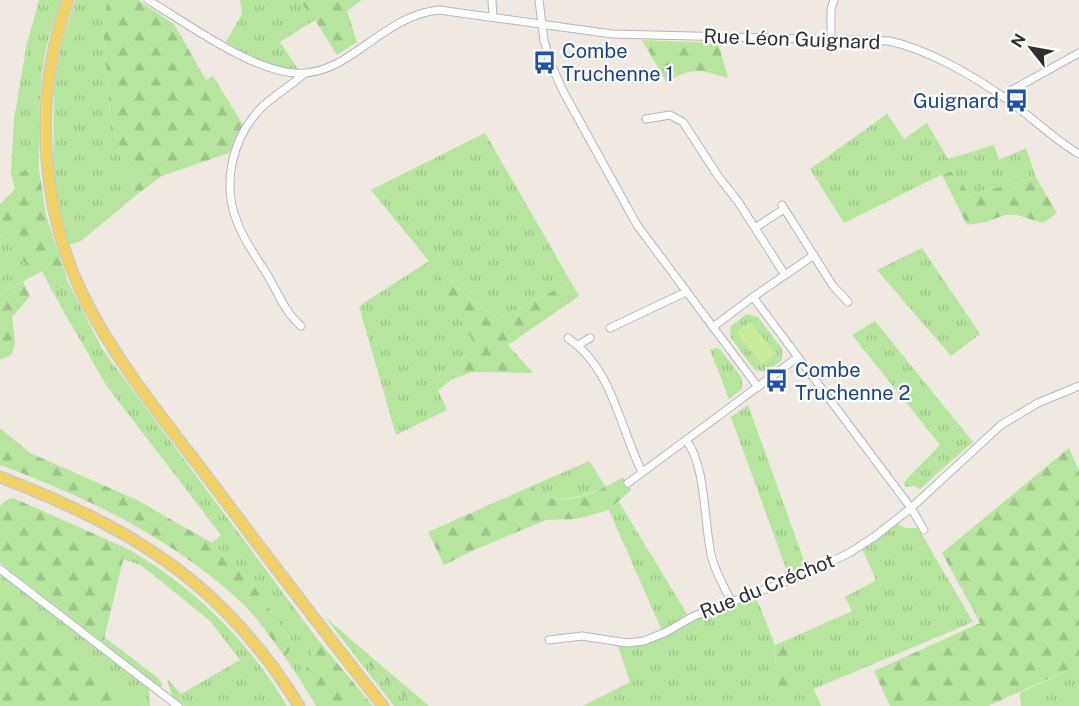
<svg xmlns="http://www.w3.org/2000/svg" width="1079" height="706" font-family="'Public Sans',sans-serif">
	<defs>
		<pattern id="grass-tufts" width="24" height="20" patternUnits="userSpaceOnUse" patternTransform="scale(1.5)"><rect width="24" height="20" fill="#b6e59e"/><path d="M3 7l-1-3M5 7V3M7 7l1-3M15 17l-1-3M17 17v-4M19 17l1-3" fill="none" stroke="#9dc588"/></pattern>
		<pattern id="forest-firs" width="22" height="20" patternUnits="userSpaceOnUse" patternTransform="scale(1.5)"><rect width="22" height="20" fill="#b6e59e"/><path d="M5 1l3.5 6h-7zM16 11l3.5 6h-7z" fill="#9dc588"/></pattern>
	</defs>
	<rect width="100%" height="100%" fill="#efe9e1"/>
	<path fill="url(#grass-tufts)" d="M39,0H62C57,14 51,29 47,44C38,84 39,128 39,169L11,173L14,119L27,43Z
		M75,0H108L103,24L110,117L135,196L81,241L68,245L53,176L54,83L62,42Z
		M240,0H299L315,20L280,42L298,69C271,71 249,55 226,42L242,14Z
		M887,114L904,139L927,123L948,159L994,145L999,160L1026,148L1036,178L969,195L953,169L844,223L810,169Z
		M485,133L571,282L498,319C476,303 454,288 438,265L434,267L472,340C468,357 458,363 445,374L452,379L438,390L447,410L396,435L359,306L429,261L371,190Z
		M0,233L35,275L0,294Z
		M922,248L980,334L951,356L877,270Z
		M68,282L103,350L318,640L301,681L285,657L294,645L249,579L212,543L221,535L106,385L52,291Z
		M747,314L758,317L782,349V360L765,372L754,369L731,338L730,327Z
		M875,321L973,442L920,489L915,486L905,487L904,482L940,445L852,335Z
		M716,348L720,349L742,378V389L729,399L710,350Z
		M748,405L806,566L788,574L731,417Z
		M589,461L606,487C583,496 550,509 532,486Z
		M619,502L687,614L662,631L609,510Z
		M897,524L906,528H918L973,622L814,689L821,706H583L630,682L617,643L643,645L690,620L756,597L775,645L777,695L787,694V640L852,611L845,597L876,580L862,549Z
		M126,548C191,584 250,642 287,706H185L174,701L167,679L181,694L240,660L210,621L151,573L140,565L123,559Z
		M0,573L149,689L150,706H144L135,701L111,678L0,582Z
		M325,617L362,649V659L416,706H394Z
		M104,637L158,678L163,685L157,687L103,643Z
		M1079,665V706H1021L1020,693Z"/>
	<path fill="url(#forest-firs)" d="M108,0H138L174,24L206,80L213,76L243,125L229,153L162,176L135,196L110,117L103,24Z
		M299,0H362L347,11L357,42L337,55L315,20Z
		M642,40L718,43L728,78C701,70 691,66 667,83Z
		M39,169L46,215L68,282L52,291L42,271L35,275L0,233V204L15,189L11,173Z
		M954,169L969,195L1036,178L1057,213L1043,223L1017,215H1005L986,222L967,225L942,175Z
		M438,265C454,288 475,303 498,319L571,282L579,296L508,345L533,373L473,372L452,379L445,374C458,364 468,357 472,340L433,266Z
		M23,282L30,296L12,317L15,344L11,355L0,360V294Z
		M0,428L30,453L137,500L212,543L249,579L294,645L285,657C271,639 258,618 242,603C174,539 87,497 0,465Z
		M1069,448L1079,471V665L988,706H890L874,671L980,623L942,553Z
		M623,477L631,490L609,510L576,519L546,520L474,550L444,565L428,532L532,486C554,514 599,492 623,477Z
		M13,498L126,548L103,643L0,563V506L5,501Z
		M0,582L111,678L135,701L144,706H0Z
		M318,640L373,706H316L301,681Z
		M787,640L788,694L777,696L775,645Z
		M362,649L429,706H416L362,659Z"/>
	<path fill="#c9ec9a" d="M750,322L774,352L775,354L762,364L738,335L737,332Z"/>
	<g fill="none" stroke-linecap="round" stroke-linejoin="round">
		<defs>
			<path id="street" d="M148,0C187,23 259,77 304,73C322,72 340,63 354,53C381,35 406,13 439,10L612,34L889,41C927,49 972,75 1005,98C1031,116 1052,138 1079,154
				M492,0L493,17
				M539,0L544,40L550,62L563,91L637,225L713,327
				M831,38V9L834,0
				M1005,98L1012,90L1079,53
				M646,119L670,115L683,122L718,176L739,203L785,275
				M782,205L833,286L848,302
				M755,228L784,209
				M753,297L814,255
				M301,326C283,311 276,287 263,268C254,254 244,240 238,224C221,185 232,138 261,108C274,95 291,86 305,73
				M610,328L686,292
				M568,338C613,369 619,426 642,472
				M578,345L590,338
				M798,357L911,508L924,530
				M686,440C706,465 704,522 711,554C714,570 724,586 731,601
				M628,483L798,357L753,297L713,327L758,387
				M0,569L178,706
				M549,640L582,636L627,643L644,641L666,632L694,616L806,574L849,553L874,537L911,508L1001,425L1038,403L1079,386"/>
			<path id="primary" d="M68,0C30,104 41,225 96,320C129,378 172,430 212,483C268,558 325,633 383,706
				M0,477C132,528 223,582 299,706"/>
		</defs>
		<use href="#street" stroke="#b4b7c1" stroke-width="9"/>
		<use href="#primary" stroke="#c9c9c9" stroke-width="13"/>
		<use href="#street" stroke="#fff" stroke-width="7"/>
		<use href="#primary" stroke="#f2d163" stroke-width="10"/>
	</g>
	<defs>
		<symbol id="bus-bare" viewBox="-9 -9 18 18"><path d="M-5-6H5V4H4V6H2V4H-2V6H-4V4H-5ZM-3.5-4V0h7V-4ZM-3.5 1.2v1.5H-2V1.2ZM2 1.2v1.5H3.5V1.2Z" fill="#1a4fb4" stroke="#fff" stroke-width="2.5" paint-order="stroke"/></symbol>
	</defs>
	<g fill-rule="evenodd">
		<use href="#bus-bare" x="528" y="46" width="33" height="33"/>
		<use href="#bus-bare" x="1000" y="84" width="33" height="33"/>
		<use href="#bus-bare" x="760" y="364" width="33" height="33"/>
	</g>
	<g text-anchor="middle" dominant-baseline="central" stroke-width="4.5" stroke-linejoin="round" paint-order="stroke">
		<g font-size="20" fill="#2e2e2e" stroke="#fff">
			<text transform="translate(792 39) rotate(2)">Rue Léon Guignard</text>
			<text transform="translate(767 586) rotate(-22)">Rue du Créchot</text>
		</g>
		<g font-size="20" fill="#164399" stroke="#fff" text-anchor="start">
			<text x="562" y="51">Combe<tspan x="562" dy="23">Truchenne 1</tspan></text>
			<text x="999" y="101" text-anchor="end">Guignard</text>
			<text x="795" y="370">Combe<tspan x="795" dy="23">Truchenne 2</tspan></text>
		</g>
	</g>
	<g transform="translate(1031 48) rotate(301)" stroke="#ffffff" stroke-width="4.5" paint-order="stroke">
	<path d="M0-4.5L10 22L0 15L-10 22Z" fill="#2e2e2e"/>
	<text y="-9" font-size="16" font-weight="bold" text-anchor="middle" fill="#2e2e2e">N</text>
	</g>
</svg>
